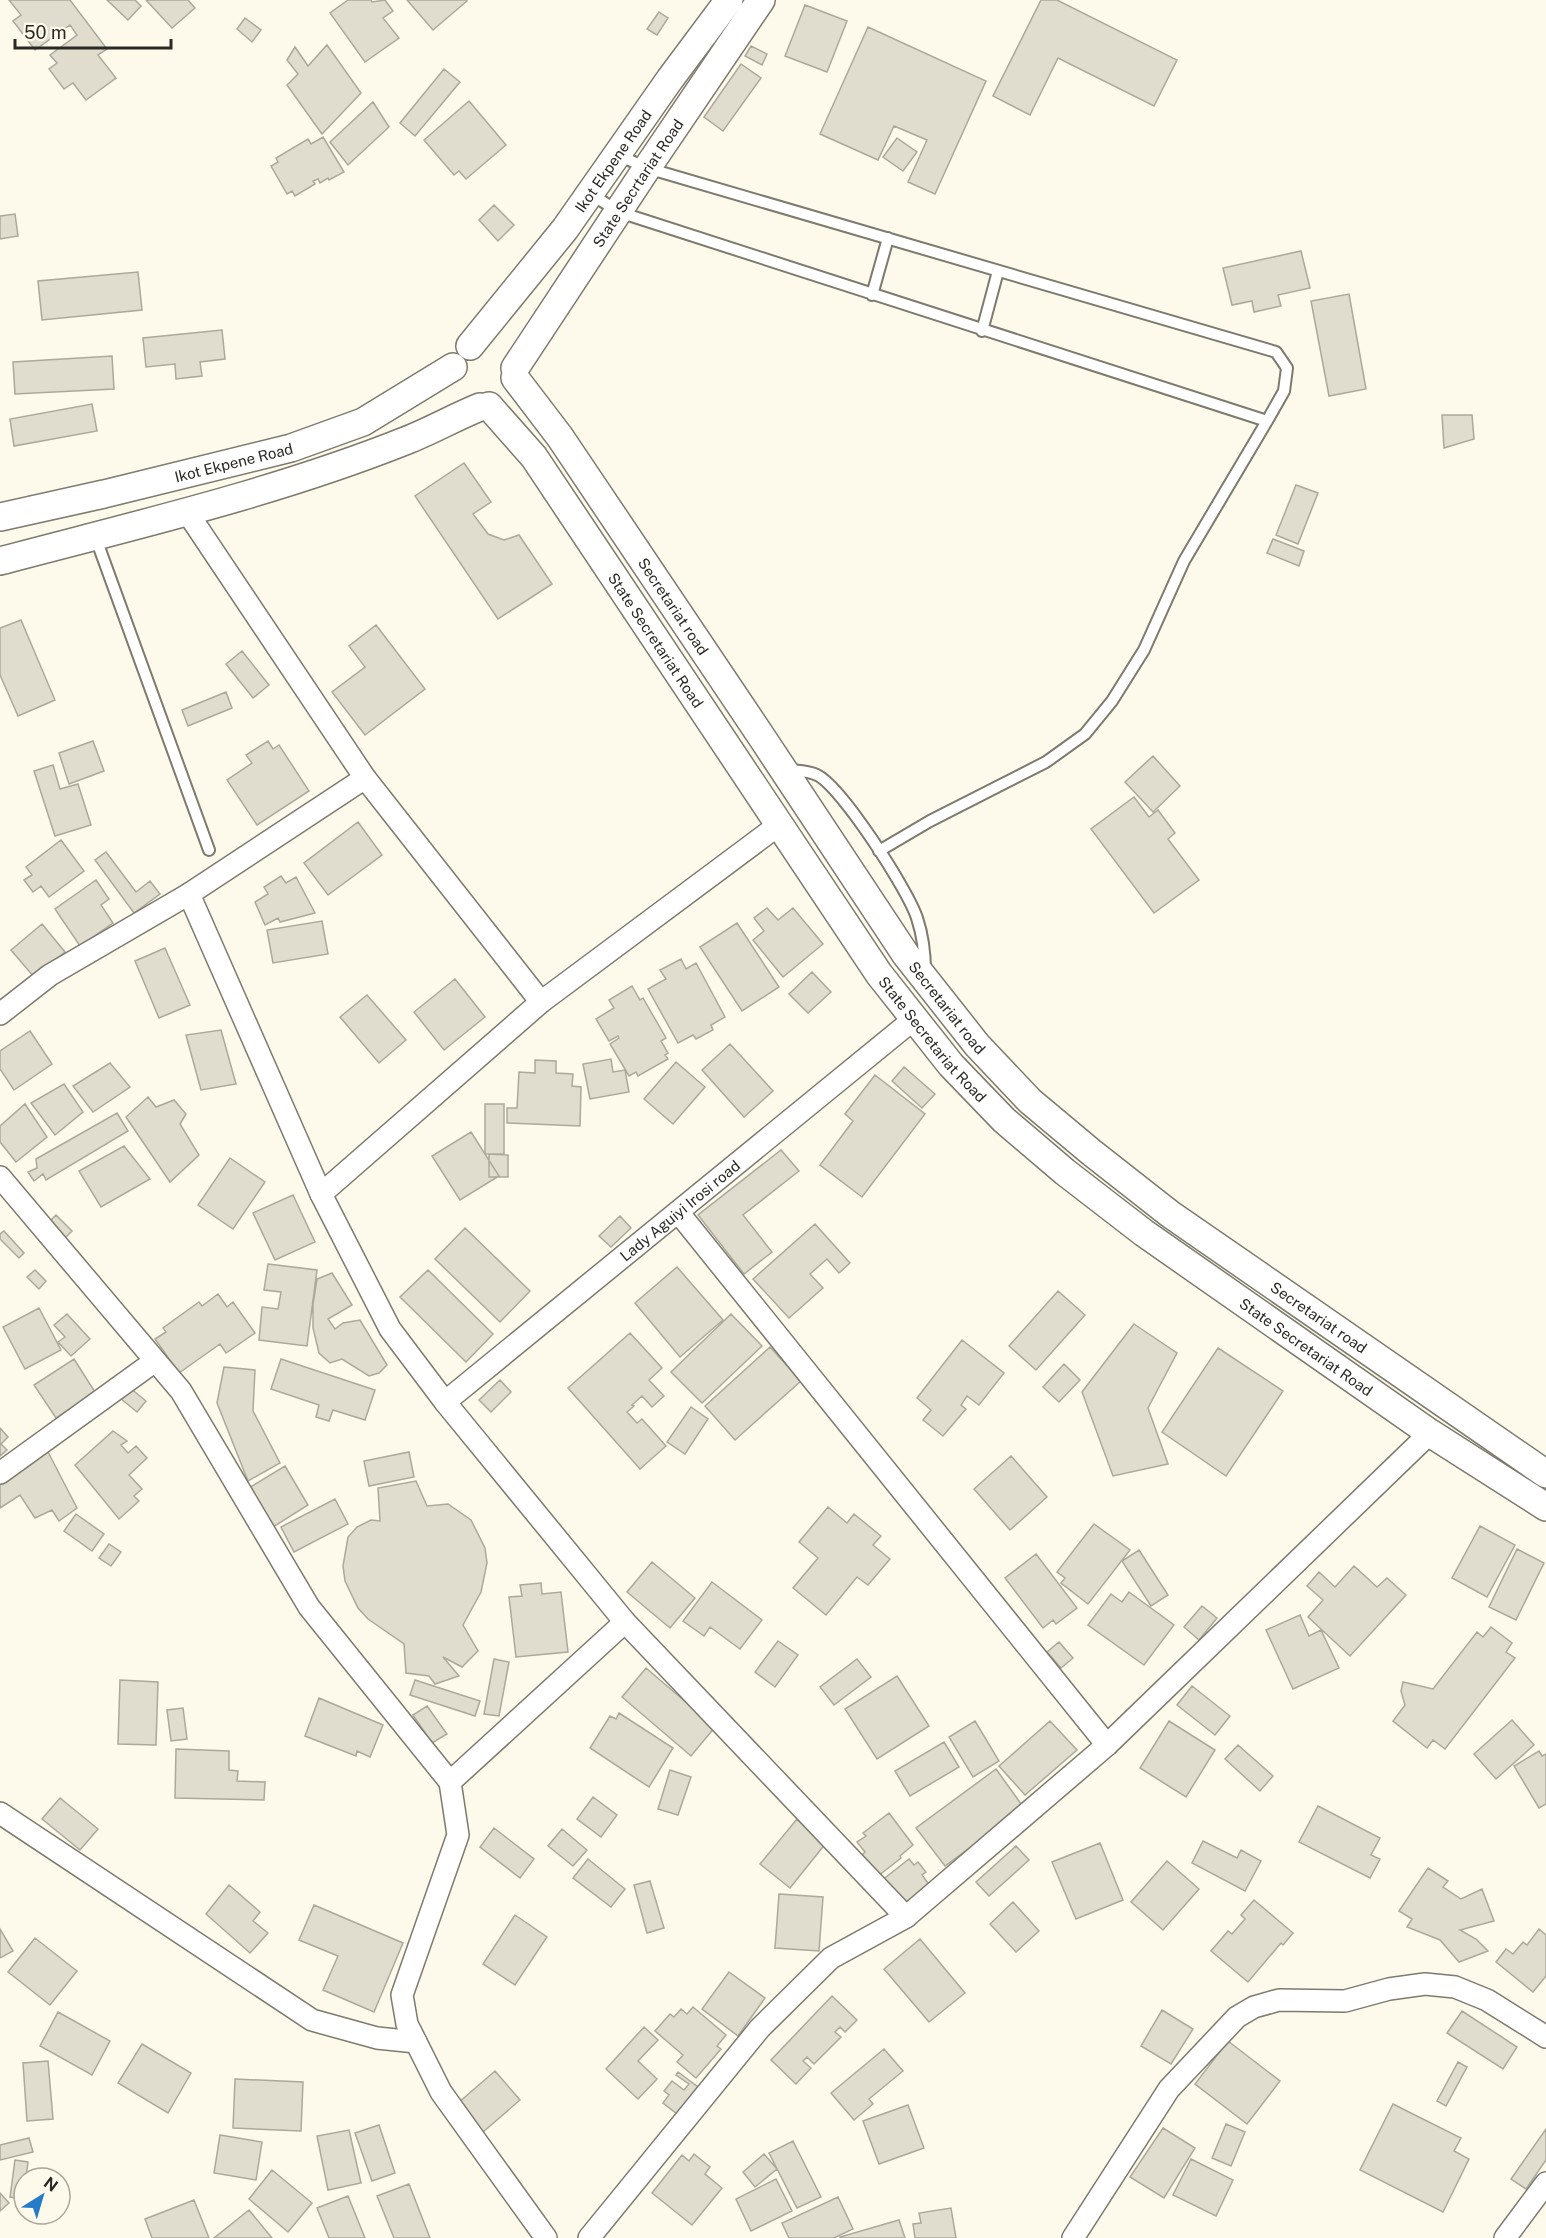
<svg xmlns="http://www.w3.org/2000/svg" width="1546" height="2238" font-family="'Public Sans',sans-serif">
	<rect width="100%" height="100%" fill="#fdf9eb"/>
	<path fill="#e0dcce" stroke="#aca89b" stroke-width="1.5" d="M9,0H70L107,49L98,55L116,78L86,100L73,83L64,89L49,69L57,63L50,55L77,35L70,25L35,50L13,21L21,15Z
		M107,0H135L141,6L128,20Z
		M146,0H188L195,8L172,28Z
		M348,0H371L372,2L385,0L393,11L383,18L399,38L365,62L330,13Z
		M407,0H467V1L433,30Z
		M1041,0H1057L1177,60L1154,106L1058,58L1030,115L993,96Z
		M805,5L847,21L827,72L785,56Z
		M659,12L668,18L657,35L647,29Z
		M245,18L261,30L252,42L237,29Z
		M868,27L986,81L935,194L908,182L927,140L894,126L878,160L820,134Z
		M327,45L361,93L322,134L287,85L298,74L287,60L295,47L308,66Z
		M751,46L767,54L762,65L745,56Z
		M741,64L761,78L723,131L704,117Z
		M741,64L761,78L723,131L704,117Z
		M444,69L460,82L415,136L400,123Z
		M469,101L506,145L466,179L459,171L454,175L424,140Z
		M373,102L389,127L348,165L330,142Z
		M323,137L344,172L329,180L328,178L320,183L318,179L313,181L315,184L295,196L292,191L287,194L271,166L278,162L276,158L308,139L311,144Z
		M897,138L917,152L903,171L883,157Z
		M494,205L514,225L498,241L479,220Z
		M15,214L18,236L0,239V216Z
		M1301,251L1310,288L1278,295L1281,306L1254,312L1252,301L1232,305L1223,268Z
		M138,272L142,310L42,320L38,281Z
		M1349,294L1366,389L1329,396L1311,301Z
		M222,330L225,359L200,362L202,376L176,379L175,364L146,367L143,338Z
		M112,356L114,389L15,394L13,362Z
		M92,404L97,431L14,446L10,419Z
		M1442,415H1472L1474,439L1444,448Z
		M464,463L491,502L473,514L488,534L504,540L519,535L552,584L498,619L415,496Z
		M1296,485L1318,493L1298,544L1276,535Z
		M1273,539L1304,551L1299,566L1267,553Z
		M21,620L55,700L18,716L0,675V628Z
		M376,625L425,689L365,735L332,692L365,667L349,646Z
		M242,651L269,685L253,698L226,664Z
		M226,692L232,708L188,726L182,710Z
		M93,741L104,771L69,784L59,753Z
		M268,741L273,749L279,745L309,791L257,825L227,780L252,763L246,755Z
		M1153,756L1180,786L1153,812L1125,782Z
		M53,765L60,789L78,784L91,825L55,836L34,771Z
		M1134,797L1149,817L1158,810L1175,833L1168,839L1199,880L1154,913L1091,829Z
		M358,822L382,855L328,895L304,863Z
		M61,840L84,871L49,897L41,886L33,892L24,880L32,875L26,867Z
		M106,852L136,892L150,881L160,894L134,913L95,860Z
		M281,876L286,883L296,877L315,913L280,922L278,918L265,925L255,902L268,894L264,887Z
		M96,880L109,899L101,905L113,923L80,946L55,909Z
		M767,908L778,920L793,908L823,944L783,977L753,940L764,931L754,918Z
		M322,921L328,954L273,963L267,930Z
		M737,923L779,987L742,1011L700,947Z
		M42,924L65,952L34,977L11,950Z
		M165,948L190,1005L159,1018L135,961Z
		M681,959L686,969L696,963L725,1017L711,1025L713,1030L696,1039L693,1035L678,1043L648,989L666,979L660,970Z
		M812,972L831,992L808,1013L789,994Z
		M455,979L485,1017L444,1050L414,1012Z
		M632,986L640,1000L643,998L666,1038L661,1041L668,1053L665,1055L668,1059L638,1076L636,1072L629,1076L610,1044L619,1038L618,1036L609,1041L596,1019L614,1008L609,1000Z
		M367,995L406,1040L379,1063L340,1017Z
		M221,1030L236,1084L201,1090L186,1035Z
		M30,1031L52,1064L14,1090L0,1069V1051Z
		M730,1044L773,1091L744,1117L702,1070Z
		M611,1059L613,1072L625,1070L629,1092L590,1099L583,1064Z
		M535,1060L556,1061V1073L573,1074L572,1086L581,1087L580,1126L507,1123V1108H517L519,1072L535,1073Z
		M676,1062L705,1087L673,1124L644,1099Z
		M110,1063L130,1087L93,1112L73,1086Z
		M904,1067L935,1094L922,1108L892,1081Z
		M875,1075L925,1114L862,1197L820,1165L853,1121L845,1114Z
		M64,1084L83,1112L55,1135L31,1103Z
		M148,1097L156,1107L174,1100L186,1114L180,1124L199,1155L170,1182L126,1117Z
		M25,1104L47,1137L16,1162L0,1142V1126Z
		M485,1104H504V1154H485Z
		M117,1113L128,1131L46,1180L43,1174L34,1181L28,1172L37,1168L36,1159Z
		M471,1132L499,1176L460,1200L432,1156Z
		M124,1146L150,1179L101,1207L79,1171Z
		M781,1150L799,1171L743,1215L772,1252L744,1274L698,1215Z
		M489,1154L508,1155V1177H489Z
		M230,1158L265,1182L233,1229L198,1205Z
		M293,1195L315,1242L275,1260L253,1213Z
		M56,1215L72,1231L62,1241L46,1225Z
		M620,1216L631,1228L611,1247L599,1236Z
		M815,1224L850,1263L839,1273L827,1259L810,1274L823,1288L789,1318L753,1279Z
		M465,1228L530,1291L500,1322L435,1259Z
		M4,1231L24,1253L19,1258L0,1239V1234Z
		M268,1264L317,1270L307,1346L259,1340L262,1307L278,1309L281,1292L264,1290Z
		M677,1267L723,1320L680,1357L635,1303Z
		M35,1270L46,1281L39,1289L27,1277Z
		M428,1270L493,1334L466,1362L400,1297Z
		M332,1273L352,1305L328,1319L335,1329L343,1323L360,1320L387,1365L379,1373L369,1376L342,1359L330,1363L319,1353L313,1328V1304L317,1279Z
		M1058,1291L1085,1315L1036,1370L1009,1346Z
		M218,1294L227,1307L233,1302L255,1333L226,1353L220,1344L179,1373L155,1339L166,1332L163,1328L199,1302L202,1306Z
		M39,1308L61,1350L25,1369L3,1327Z
		M67,1314L90,1339L71,1356L58,1342L65,1337L54,1325Z
		M731,1314L762,1346L702,1403L671,1372Z
		M1134,1324L1177,1353L1148,1408L1168,1464L1113,1476L1082,1392Z
		M630,1333L662,1368L649,1380L664,1396L652,1407L642,1396L632,1405L634,1406L627,1412L637,1423L642,1419L666,1446L640,1469L568,1388Z
		M962,1340L1004,1373L979,1405L967,1396L961,1405L966,1409L943,1436L923,1420L931,1410L917,1398Z
		M770,1347L801,1381L735,1440L705,1406Z
		M1218,1348L1283,1391L1226,1476L1162,1432Z
		M74,1359L95,1392L56,1418L34,1385Z
		M281,1359L375,1390L365,1420L333,1410L329,1421L316,1417L319,1405L271,1389Z
		M1064,1364L1080,1380L1059,1402L1043,1387Z
		M224,1367L255,1370L253,1411L280,1463L248,1481L217,1403Z
		M500,1380L511,1392L491,1412L479,1400Z
		M129,1387L146,1401L137,1412L120,1398Z
		M691,1407L708,1419L685,1454L667,1442Z
		M0,1428L8,1437L1,1444L7,1450L0,1456Z
		M113,1431L127,1441L121,1445L128,1453L136,1446L147,1458L129,1475L142,1489L134,1496L139,1501L119,1519L75,1465Z
		M47,1450L77,1508L59,1521L52,1510L35,1518L20,1495L0,1508V1485Z
		M409,1452L414,1477L369,1486L364,1461Z
		M1011,1456L1047,1497L1010,1530L974,1489Z
		M285,1466L308,1505L273,1527L249,1488Z
		M416,1481L427,1506L448,1504L471,1520L485,1548L487,1563L481,1592L463,1625L478,1651L462,1667L443,1657L459,1676L435,1684L429,1676L406,1673L404,1644L368,1619L358,1608L345,1581L343,1566L348,1537L357,1527L371,1520L380,1521L378,1488Z
		M335,1499L348,1524L294,1552L281,1527Z
		M828,1507L847,1523L854,1514L881,1536L873,1545L890,1559L868,1585L857,1577L826,1615L793,1588L818,1558L799,1542Z
		M76,1514L104,1534L92,1551L64,1531Z
		M1094,1524L1130,1550L1088,1604L1061,1583L1065,1578L1057,1572Z
		M1480,1526L1515,1545L1487,1597L1452,1578Z
		M109,1544L121,1552L111,1566L99,1558Z
		M1517,1549L1544,1563L1516,1620L1489,1607Z
		M1139,1550L1168,1595L1151,1606L1122,1561Z
		M1036,1554L1077,1608L1056,1624L1053,1620L1043,1628L1005,1578Z
		M652,1562L695,1598L670,1628L627,1592Z
		M1354,1566L1377,1587L1387,1578L1406,1595L1350,1656L1308,1617L1323,1600L1307,1586L1319,1572L1335,1587Z
		M712,1582L762,1620L740,1649L710,1627L704,1636L683,1621Z
		M541,1583L542,1594L561,1592L568,1652L516,1657L509,1597L522,1596L520,1585Z
		M1129,1592L1174,1625L1144,1665L1088,1625L1111,1594L1122,1602Z
		M1202,1606L1217,1618L1199,1640L1184,1627Z
		M1300,1615L1309,1636L1321,1630L1339,1668L1293,1689L1266,1630Z
		M1491,1627L1512,1643L1506,1652L1515,1658L1445,1749L1433,1740L1427,1748L1393,1721L1405,1705L1401,1691L1403,1682L1433,1689L1477,1632L1483,1637Z
		M778,1641L798,1655L775,1687L755,1672Z
		M1059,1642L1073,1658L1061,1668L1047,1652Z
		M494,1659L509,1662L499,1716L484,1714Z
		M857,1659L871,1677L834,1705L820,1687Z
		M646,1668L715,1727L691,1756L622,1697Z
		M897,1676L929,1726L877,1759L845,1709Z
		M120,1680L158,1682L156,1745L118,1744Z
		M415,1680L480,1701L475,1716L410,1695Z
		M1192,1686L1230,1716L1215,1735L1177,1705Z
		M319,1698L383,1725L370,1757L357,1751L356,1756L305,1736Z
		M427,1706L447,1734L432,1743L413,1715Z
		M183,1708L187,1739L171,1741L167,1710Z
		M619,1713L673,1748L649,1787L590,1748L610,1716L616,1719Z
		M1512,1720L1534,1745L1496,1779L1474,1754Z
		M975,1721L999,1761L973,1777L949,1737Z
		M1050,1721L1077,1750L1025,1795L999,1766Z
		M1169,1721L1215,1750L1186,1797L1140,1768Z
		M944,1742L959,1767L910,1796L895,1771Z
		M1238,1745L1273,1776L1260,1791L1225,1759Z
		M176,1749L229,1751V1770L238,1771L237,1781L265,1782L264,1800L175,1798Z
		M1539,1751L1542,1756L1546,1754V1804L1539,1808L1514,1766Z
		M996,1769L1024,1808L945,1866L916,1828Z
		M670,1770L691,1777L678,1815L658,1809Z
		M593,1797L617,1815L601,1837L577,1819Z
		M60,1798L98,1829L80,1850L42,1819Z
		M1318,1806L1380,1838L1371,1855L1380,1859L1370,1878L1299,1842Z
		M889,1813L913,1845L900,1856L901,1858L878,1876L862,1855L865,1852L857,1842L866,1836L863,1833Z
		M797,1819L826,1843L790,1888L760,1864Z
		M494,1828L534,1859L520,1878L480,1847Z
		M562,1829L587,1850L573,1866L548,1846Z
		M1203,1841L1237,1858L1241,1850L1261,1861L1245,1891L1192,1863Z
		M1100,1843L1123,1900L1076,1919L1052,1862Z
		M1016,1846L1029,1860L989,1896L976,1882Z
		M588,1859L625,1889L611,1907L573,1878Z
		M909,1859L914,1865L918,1862L926,1872L922,1875L931,1887L904,1909L881,1881Z
		M1167,1861L1199,1889L1163,1930L1131,1902Z
		M1428,1868L1448,1881L1443,1887L1461,1899L1482,1889L1494,1921L1460,1930L1476,1939L1488,1951L1459,1962L1440,1940L1407,1927L1412,1919L1399,1911Z
		M650,1881L664,1928L647,1933L634,1885Z
		M229,1885L260,1912L253,1921L268,1933L250,1953L206,1914Z
		M779,1894L823,1897L819,1951L775,1948Z
		M1254,1900L1293,1933L1283,1945L1281,1943L1248,1982L1211,1951L1228,1931L1232,1934L1245,1919L1241,1915Z
		M1013,1902L1039,1931L1016,1952L990,1924Z
		M314,1905L403,1943L374,2012L323,1990L338,1956L299,1940Z
		M515,1915L547,1937L515,1985L483,1964Z
		M0,1929L13,1951L0,1958Z
		M1539,1929L1546,1935V1976L1533,1992L1496,1962L1506,1949L1513,1954L1523,1942L1527,1945Z
		M35,1938L77,1971L50,2005L8,1972Z
		M920,1939L965,1993L929,2022L884,1969Z
		M729,1972L765,1998L738,2036L702,2009Z
		M832,1996L857,2020L845,2032L840,2027L835,2032L841,2037L814,2064L807,2057L803,2061L811,2068L796,2084L771,2060Z
		M693,2007L726,2035L717,2046L721,2049L696,2078L677,2062L683,2055L655,2031L670,2014L674,2017L681,2009L687,2014Z
		M1162,2010L1193,2029L1171,2064L1141,2046Z
		M1462,2011L1517,2047L1503,2069L1447,2033Z
		M58,2012L110,2041L92,2075L40,2046Z
		M644,2027L658,2040L638,2061L657,2079L638,2099L606,2069Z
		M1228,2041L1280,2081L1247,2124L1195,2084Z
		M142,2044L191,2073L168,2113L118,2083Z
		M884,2049L903,2071L869,2099L873,2104L854,2120L831,2093Z
		M48,2061L53,2119L27,2121L23,2063Z
		M1458,2062L1467,2067L1446,2106L1437,2101Z
		M495,2071L520,2100L483,2132L458,2103Z
		M678,2072L698,2087L677,2114L663,2103L669,2095L664,2091L672,2081L684,2090L689,2084L676,2075Z
		M235,2079L303,2082L301,2131L233,2128Z
		M1393,2104L1461,2138L1454,2151L1469,2159L1443,2212L1360,2170Z
		M908,2105L924,2148L879,2164L863,2121Z
		M1226,2124L1245,2132L1231,2166L1212,2158Z
		M379,2125L395,2173L372,2181L355,2133Z
		M1163,2128L1195,2148L1164,2198L1130,2177Z
		M1546,2129V2160L1526,2189L1511,2179Z
		M349,2130L361,2183L328,2190L317,2136Z
		M220,2135L262,2142L256,2180L214,2173Z
		M29,2138L33,2152L0,2160V2145Z
		M793,2141L821,2197L797,2208L769,2153Z
		M694,2154L710,2167L705,2174L722,2188L692,2225L652,2193L682,2155L689,2161Z
		M764,2154L777,2169L755,2187L743,2172Z
		M1191,2159L1233,2180L1216,2216L1173,2195Z
		M15,2160L28,2162L26,2178H24V2199L10,2197Z
		M272,2170L312,2203L288,2232L249,2199Z
		M776,2179L792,2211L751,2231L736,2199Z
		M409,2184L430,2238H394L377,2196Z
		M0,2193L9,2203L0,2211Z
		M348,2196L365,2238H329L317,2208Z
		M838,2197L853,2229L834,2238H789L782,2223Z
		M194,2200L209,2238H152L145,2219Z
		M951,2208L956,2238H915L913,2224L921,2223L919,2213Z
		M249,2210L272,2238H214Z
		M899,2220L905,2238H840V2237Z"/>
	<g fill="none" stroke-linecap="round" stroke-linejoin="round">
		<defs>
			<path id="service" d="M591,194L619,212L1267,421L1284,391L1287,368L1276,352L647,168L618,155
				M872,295L888,238
				M982,331L998,271
				M95,536L209,850
				M789,770C798,771 809,771 817,775C841,786 908,890 917,918C923,936 925,953 925,972
				M879,851L930,821L1046,762L1085,734L1112,701L1144,650L1184,561L1267,421"/>
			<g id="minor">
				<path d="M187,512L365,778"/>
				<path d="M189,894L321,1194L390,1329L445,1402L625,1622L906,1917L1107,1745L1430,1433"/>
				<path d="M0,1014L50,975L189,894L365,778L541,1002"/>
				<path d="M0,1177L181,1391L309,1607L450,1782L625,1622"/>
				<path d="M321,1194L541,1002L780,824"/>
				<path d="M678,1212L1107,1745"/>
				<path id="s1" d="M445,1402L914,1019"/>
				<path d="M0,1473L155,1361"/>
				<path d="M450,1782L458,1835L402,1995L407,2024L441,2092L546,2238"/>
				<path d="M0,1813L312,2020L377,2038L416,2042"/>
				<path d="M589,2238L760,2028L831,1958L906,1917"/>
				<path d="M1073,2238L1169,2089L1237,2017L1254,2007L1279,2000L1345,2001L1389,1989L1425,1984L1455,1987L1487,2000L1546,2037"/>
				<path d="M1505,2238L1546,2183"/>
			</g>
			<g id="tertiary">
				<path id="s2" d="M470,346L565,229L670,79L729,0"/>
				<path id="s3" d="M515,368L647,168L761,0"/>
				<path id="s4" d="M515,378L560,437L763,739L906,955L977,1045L1030,1101L1091,1152L1170,1214L1546,1474"/>
				<path id="s5" d="M489,406L534,457L879,974L951,1065L1004,1120L1065,1172L1144,1233L1430,1433L1546,1507"/>
				<path id="s6" d="M0,517L104,494L291,448L363,422L453,367"/>
				<path d="M0,561C136,525 274,493 405,441C431,431 455,417 480,407"/>
			</g>
		</defs>
		<use href="#service" stroke="#7e7a6d" stroke-width="14"/>
		<use href="#minor" stroke="#7e7a6d" stroke-width="24"/>
		<use href="#tertiary" stroke="#7e7a6d" stroke-width="30"/>
		<use href="#service" stroke="#fff" stroke-width="10"/>
		<use href="#minor" stroke="#fff" stroke-width="21"/>
		<use href="#tertiary" stroke="#fff" stroke-width="27"/>
	</g>
	<g text-anchor="middle" dominant-baseline="central" stroke-width="6" stroke-linejoin="round" paint-order="stroke">
		<g font-size="15" fill="#2b2924" stroke="#fdf9eb">
			<text stroke="none"><textPath href="#s2" startOffset="234">Ikot Ekpene Road</textPath></text>
			<text stroke="none"><textPath href="#s3" startOffset="222">State Secrtariat Road</textPath></text>
			<text stroke="none"><textPath href="#s6" startOffset="240">Ikot Ekpene Road</textPath></text>
			<text stroke="none"><textPath href="#s4" startOffset="278">Secretariat road</textPath></text>
			<text stroke="none"><textPath href="#s5" startOffset="288">State Secretariat Road</textPath></text>
			<text stroke="none"><textPath href="#s4" startOffset="764">Secretariat road</textPath></text>
			<text stroke="none"><textPath href="#s5" startOffset="774">State Secretariat Road</textPath></text>
			<text stroke="none"><textPath href="#s1" startOffset="303">Lady Aguiyi Irosi road</textPath></text>
			<text stroke="none"><textPath href="#s4" startOffset="1250">Secretariat road</textPath></text>
			<text stroke="none"><textPath href="#s5" startOffset="1260">State Secretariat Road</textPath></text>
		</g>
	</g>
	<g transform="translate(42 2196) rotate(37)"><circle r="28" fill="#fdf9eb" stroke="#a9a69b" stroke-width="1.5"/>
	<path d="M0-4.5L10 22L0 15L-10 22Z" fill="#277cca"/>
	<text y="-9" font-size="16" font-weight="bold" text-anchor="middle" fill="#2b2924">N</text>
	</g>
	<path d="M15 39v9h156v-9" fill="none" stroke="#2b2924" stroke-width="3"/>
	<text x="24" y="39" font-size="18" fill="#2b2924" stroke="#fdf9eb" stroke-width="4.5" paint-order="stroke">50 m</text>
</svg>
